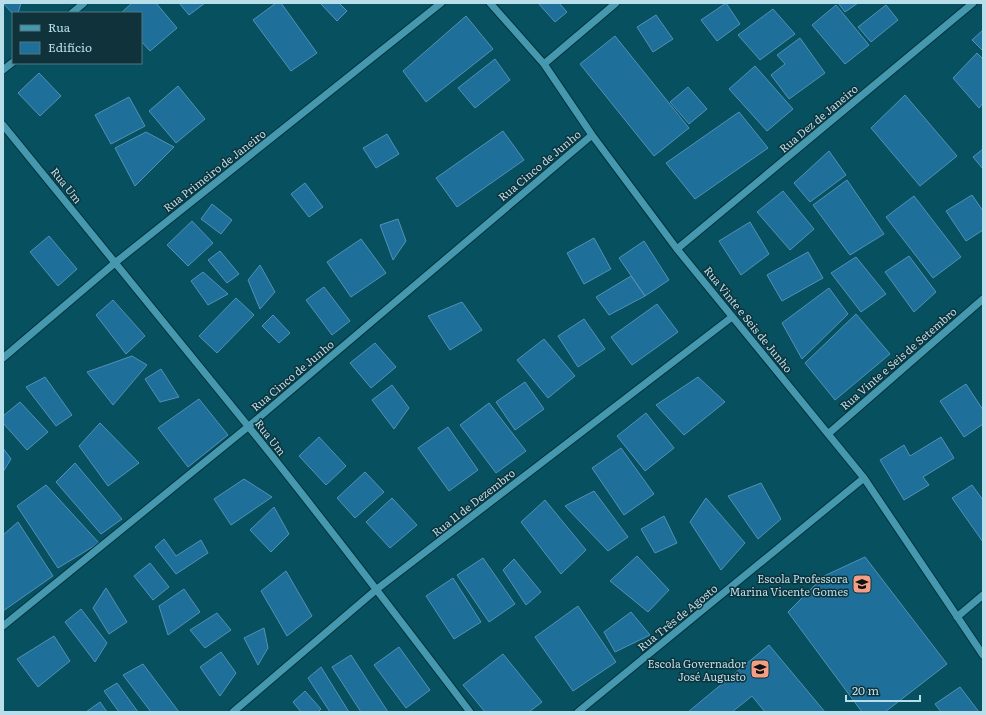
<svg xmlns="http://www.w3.org/2000/svg" width="986" height="715" font-family="Literata,serif">
	<rect width="100%" height="100%" fill="#06505f"/>
	<path fill="#1e6f99" stroke="#5391b6" d="M3,3H21L18,13H13V14Z
		M132,3H156L177,28L150,51L141,41V13H121Z
		M179,3H205L189,15Z
		M276,3H281L317,53L291,71L253,20Z
		M320,3H339L347,11L337,21Z
		M538,3H559L567,12L555,22Z
		M726,3L740,24L717,41L701,20Z
		M838,3H858L845,12Z
		M836,5L869,45L845,64L812,25Z
		M886,5L898,20L871,42L858,27Z
		M773,9L795,34L760,60L738,35Z
		M656,15L673,39L653,52L637,27Z
		M466,16L493,49L426,102L403,71Z
		M983,30V51L972,40Z
		M615,36L689,128L654,156L580,64Z
		M800,38L825,73L789,99L771,75L785,64L777,55Z
		M977,53L983,59V103L979,108L953,78Z
		M495,59L510,80L475,108L458,88Z
		M755,66L793,109L767,131L729,89Z
		M39,73L61,96L40,116L18,93Z
		M178,86L205,119L176,143L149,111Z
		M688,87L707,109L689,124L670,102Z
		M905,95L957,156L920,186L871,128Z
		M129,97L145,126L111,144L95,115Z
		M739,112L768,148L695,199L666,163Z
		M503,131L524,160L457,207L436,178Z
		M146,132L174,147L135,186L115,148Z
		M387,134L399,154L376,168L363,148Z
		M983,149V169L973,157Z
		M829,151L846,175L810,202L794,183Z
		M847,180L884,234L850,255L813,205Z
		M305,183L323,207L309,217L291,194Z
		M783,191L814,229L790,250L757,212Z
		M972,195L983,211V230L966,241L946,211Z
		M914,196L961,257L933,278L886,217Z
		M212,204L232,220L221,234L201,219Z
		M398,219L406,241L393,260L380,225Z
		M192,221L213,243L188,266L167,245Z
		M750,222L769,254L741,275L719,241Z
		M49,236L77,269L58,286L30,252Z
		M594,238L611,269L584,284L567,253Z
		M361,239L386,273L351,297L327,262Z
		M644,241L669,280L645,296L619,258Z
		M220,251L239,274L227,283L208,260Z
		M808,252L823,278L782,301L767,275Z
		M909,256L936,292L914,312L885,272Z
		M856,257L886,294L861,312L831,273Z
		M260,265L275,292L260,309L248,280Z
		M203,272L228,294L208,305L191,281Z
		M631,276L645,296L609,315L596,297Z
		M324,287L350,321L332,335L306,300Z
		M829,288L848,314L802,359L782,323Z
		M236,298L254,315L217,353L199,336Z
		M113,300L145,336L126,354L96,315Z
		M462,302L482,330L450,350L428,316Z
		M657,304L678,332L632,365L611,337Z
		M856,314L890,354L835,400L805,363Z
		M273,315L290,333L279,343L262,326Z
		M584,319L605,349L578,367L558,336Z
		M544,339L575,376L548,398L517,360Z
		M375,343L396,367L371,388L350,363Z
		M132,356L147,365L113,405L87,372Z
		M161,369L179,397L160,402L145,379Z
		M45,377L72,415L56,426L26,387Z
		M698,377L725,402L684,435L656,405Z
		M525,382L544,409L515,430L496,402Z
		M966,384L983,410V424L964,437L940,401Z
		M392,385L409,408L394,429L372,400Z
		M199,399L228,435L188,467L158,428Z
		M20,402L48,432L27,450L3,423V416Z
		M489,403L526,451L496,473L460,425Z
		M646,413L674,448L645,471L617,436Z
		M100,423L139,463L108,486L79,446Z
		M448,427L478,470L449,491L418,448Z
		M319,437L346,466L326,485L299,456Z
		M941,437L954,458L923,477L929,485L904,500L880,460L904,445L910,456Z
		M3,448L11,459L3,472Z
		M621,448L654,494L624,515L592,468Z
		M75,463L122,519L101,534L56,482Z
		M365,472L384,492L355,518L337,498Z
		M244,479L272,497L231,525L214,499Z
		M761,483L781,519L758,539L728,496Z
		M46,485L99,543L58,568L17,506Z
		M972,485L983,500V542L952,498Z
		M594,491L628,537L608,551L565,506Z
		M392,498L417,525L390,548L366,522Z
		M706,498L745,543L721,570L690,522Z
		M545,500L586,550L561,574L521,522Z
		M274,507L289,534L271,552L250,530Z
		M664,516L677,543L655,553L641,529Z
		M18,522L53,576L3,611V535Z
		M164,539L176,556L201,540L208,553L176,574L155,547Z
		M637,556L669,590L648,612L610,581Z
		M865,557L947,664L885,712H862L788,612L824,576Z
		M483,558L515,604L489,622L457,575Z
		M514,559L541,592L526,605L503,570Z
		M150,563L169,587L153,600L134,576Z
		M286,571L312,616L287,636L261,591Z
		M453,578L481,622L454,639L426,596Z
		M106,588L127,622L109,634L93,608Z
		M184,589L200,612L168,635L159,606Z
		M578,606L616,662L573,691L535,637Z
		M81,609L107,643L95,662L65,622Z
		M631,612L650,635L615,652L604,632Z
		M217,613L231,630L205,648L190,630Z
		M264,628L268,648L258,665L244,638Z
		M54,636L70,661L38,687L17,659Z
		M769,645L825,712H765L752,696L732,712H688Z
		M399,647L430,690L406,708L374,665Z
		M221,652L236,673L220,696L200,667Z
		M503,654L542,702L529,712H485L463,685Z
		M351,655L388,712H361L332,667Z
		M143,664L179,712H151L123,675Z
		M321,667L349,712H330L308,678Z
		M117,683L138,712H119L104,691Z
		M960,687L979,712H941L935,704Z
		M305,691L321,709L318,712H301L293,702Z
		M100,702L107,712H86Z"/>
	<g fill="none" stroke-linecap="round" stroke-linejoin="round">
		<defs>
			<path id="minor" d="M490,3L544,64L592,135L677,249L864,478L983,655
				M72,13L84,3
				M544,64L616,3
				M3,70L13,62
				M3,125C85,225 167,325 248,426C324,520 397,616 470,712
				M677,249L973,3
				M3,358L116,262L441,3
				M828,434L983,299
				M957,617L983,595
				M3,626L249,426L592,135
				M233,712L377,589L732,317
				M578,712L864,478"/>
		</defs>
		<use href="#minor" stroke="#02333e" stroke-width="9"/>
		<use href="#minor" stroke="#4598ad" stroke-width="7"/>
	</g>
	<defs>
		<symbol id="school-square" viewBox="-11 -11 22 22"><rect x="-9" y="-9" width="18" height="18" rx="4" fill="#f49e86" stroke="#0f323b"/><path d="M0-5L7-2L0 1L-7-2ZM-4 1L0 2.5L4 1V4Q0 6-4 4Z" fill="#111"/></symbol>
	</defs>
	<g fill-rule="evenodd">
		<use href="#school-square" x="851" y="573" width="22" height="22"/>
		<use href="#school-square" x="749" y="658" width="22" height="22"/>
	</g>
	<g text-anchor="middle" dominant-baseline="central" stroke-width="3" stroke-linejoin="round" paint-order="stroke">
		<g font-size="11" fill="#b8dee9" stroke="#0f323b">
			<text transform="translate(818 118) rotate(-40)">Rua Dez de Janeiro</text>
			<text transform="translate(539 165) rotate(-40)">Rua Cinco de Junho</text>
			<text transform="translate(214 170) rotate(-38)">Rua Primeiro de Janeiro</text>
			<text transform="translate(67 185) rotate(51)">Rua Um</text>
			<text transform="translate(749 319) rotate(51)">Rua Vinte e Seis de Junho</text>
			<text transform="translate(898 358) rotate(-41)">Rua Vinte e Seis de Setembro</text>
			<text transform="translate(292 375) rotate(-40)">Rua Cinco de Junho</text>
			<text transform="translate(271 437) rotate(52)">Rua Um</text>
			<text transform="translate(473 502) rotate(-38)">Rua 11 de Dezembro</text>
			<text transform="translate(677 617) rotate(-39)">Rua Três de Agosto</text>
		</g>
		<g font-size="11" fill="#b8dee9" stroke="#0f323b" text-anchor="end">
			<text x="848" y="578">Escola Professora<tspan x="848" dy="13">Marina Vicente Gomes</tspan></text>
			<text x="746" y="663">Escola Governador<tspan x="746" dy="13">José Augusto</tspan></text>
		</g>
	</g>
	<rect width="986" height="715" fill="none" stroke="#b8dee9" stroke-width="8"/>
	<rect x="12" y="12" width="130" height="52" fill="#0f323b" stroke="#537781"/>
	<rect x="20" y="25" width="20" height="6" fill="#4598ad" stroke="#537781"/>
	<text x="48" y="32" font-size="12" fill="#b8dee9">Rua</text>
	<rect x="20" y="42" width="20" height="12" fill="#1e6f99" stroke="#537781"/>
	<text x="48" y="52" font-size="12" fill="#b8dee9">Edifício</text>
	<path d="M846 695v6h74v-6" fill="none" stroke="#b8dee9" stroke-width="2"/>
	<text x="852" y="695" font-size="12" fill="#b8dee9" stroke="#0f323b" stroke-width="3" paint-order="stroke">20 m</text>
</svg>
